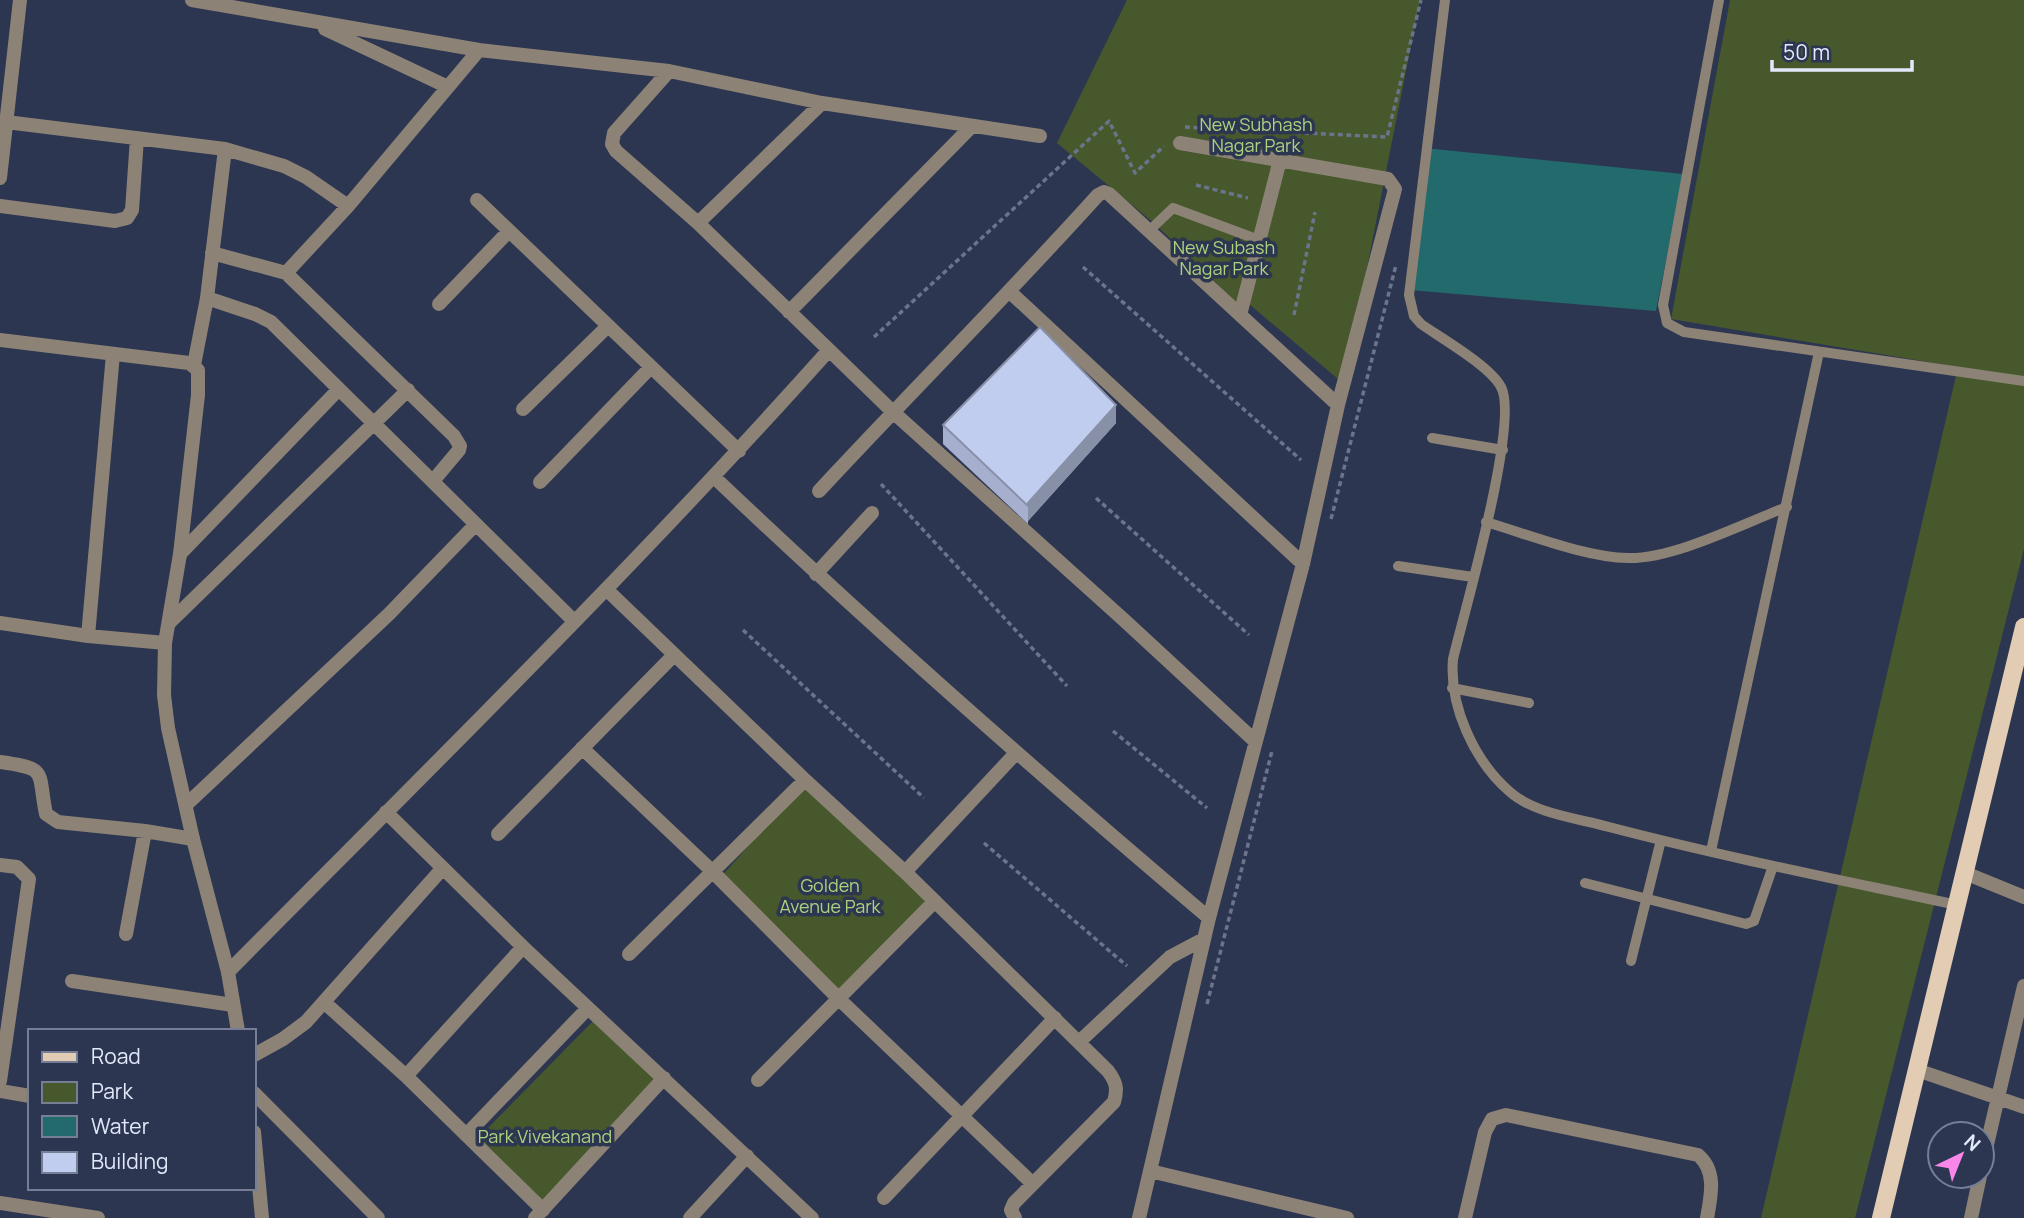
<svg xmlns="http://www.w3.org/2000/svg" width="2024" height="1218" font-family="Manrope,sans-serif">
	<rect width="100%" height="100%" fill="#2d3651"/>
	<path fill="#46582c" d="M1127,0H1420L1344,384L1243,299L1240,306L1155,224L1057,143Z
		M1730,0H2024V549L1855,1218H1761L1958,367L1671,319Z
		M805,782L931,902L841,996L720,878Z
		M596,1018L662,1078L544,1207L476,1140Z"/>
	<path fill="#226a6c" d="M1424,148L1683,174L1656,311L1410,290Z"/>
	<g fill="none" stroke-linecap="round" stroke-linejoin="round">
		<path stroke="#6c748b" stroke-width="3.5" stroke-dasharray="5 3.5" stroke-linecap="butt" d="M1185,127L1387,137L1421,0
			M1196,185L1248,198
			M1083,267L1301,460
			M1294,315L1315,212
			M874,337L1109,121L1135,173L1164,146
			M881,484L1067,686
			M1096,498L1249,635
			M1331,519L1396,265
			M743,630L924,798
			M1113,731L1207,808
			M984,843L1127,966
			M1207,1004L1272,751"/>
		<path stroke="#8d8276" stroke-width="10" d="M1445,0L1409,295L1414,316L1421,324C1441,338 1490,366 1501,387C1520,421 1464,613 1453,659C1449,706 1474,761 1510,792C1535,814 1577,818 1609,827C1724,857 1841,880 1957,905
			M1719,0L1663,305L1667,323L1684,332L2024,381
			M1150,230L1173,208L1259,240
			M1432,438L1503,450
			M1486,522C1527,534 1587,558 1628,558C1674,559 1742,524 1787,507
			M1398,566L1473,577
			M1452,688L1529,703
			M1711,851L1819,352
			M1585,883L1746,924L1754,921L1773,866
			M1631,961L1661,840"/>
		<path stroke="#8d8276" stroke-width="14" d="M192,0L479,50L669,71L822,103L1040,136
			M325,29L448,87
			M669,71L614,133L612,144L616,151L698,223L893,412L1124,620L1255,741
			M6,122L225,149L284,166L306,177L348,206
			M0,178L20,0
			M477,200L739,451
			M0,206L115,221L127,218L132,210L137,138
			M698,223L822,103
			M212,253L286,273L454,436L460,446L459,450L433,481
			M286,273L348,206L479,50
			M1010,292L1303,564
			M207,298L255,314L271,322L574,621
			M439,304L509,231
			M789,312L972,126
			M1240,315L1280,160
			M194,365L207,298L225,149
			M523,409L608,326
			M714,477C874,629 1040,775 1209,918
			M540,482L651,367
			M819,491C911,392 1007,296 1098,195L1104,192L1109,194L1338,405
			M180,554L339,389
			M816,574L872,513
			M606,589L805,780L905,872L1108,1071C1116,1082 1118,1088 1114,1102L1014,1203L1011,1210L1015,1218
			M0,623L88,636L165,643
			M169,623L408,390
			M88,636L113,354
			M582,748L712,871L839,999L1032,1183
			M0,762C49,769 37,770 46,814L58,822L145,831L193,839
			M187,804L389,614L476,524
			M386,812L523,947L812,1218
			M498,834L674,655
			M0,865L17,867L29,879L0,1081
			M905,872L1016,753
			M1965,873L2024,897
			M126,934L145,831
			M629,954L805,780
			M228,972C431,767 637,565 829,350
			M72,981L233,1005
			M325,1003L406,1076L543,1210
			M1079,1042L1170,957L1204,939
			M254,1055L283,1039L306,1022L442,869
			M1917,1070L2024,1107
			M406,1076L523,947
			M758,1080L935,901
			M0,1091L30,1096
			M254,1093L378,1218
			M466,1135L588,1008
			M1982,1166L2024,986
			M1150,1171L1347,1218
			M884,1198L1055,1018
			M0,1203L98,1218
			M535,1218L664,1078
			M690,1218L747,1156
			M1139,1218L1209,918L1303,564L1338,405L1395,189L1388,179L1180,143
			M1465,1218L1485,1132L1492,1119L1506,1115L1698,1155C1717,1171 1711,1196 1707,1218
			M1971,1218L1980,1176"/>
		<path stroke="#8d8276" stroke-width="14" d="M0,340L189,363L198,370V395L180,554L165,643L164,695L168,728L193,839L228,972L238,1031
			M254,1132L262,1218"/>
		<path stroke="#e2ccb3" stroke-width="18" d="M1881,1218L2024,627"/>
	</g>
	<path fill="#a6b0ce" d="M1116,423L1028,521V524L943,444V425Z"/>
	<path fill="#8790a7" d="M1116,405V423L1028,521V503Z"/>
	<path fill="#c1cdef" stroke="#8790a7" stroke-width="2" d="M1040,327L1116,405L1028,503V506L943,425Z"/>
	<g text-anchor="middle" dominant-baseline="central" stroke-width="7" stroke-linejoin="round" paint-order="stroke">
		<g font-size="18" fill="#add27e" stroke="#2d3651">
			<text x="1256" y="124">New Subhash<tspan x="1256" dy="21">Nagar Park</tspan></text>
			<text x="1224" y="247">New Subash<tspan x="1224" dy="21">Nagar Park</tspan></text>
			<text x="830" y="885">Golden<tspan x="830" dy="21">Avenue Park</tspan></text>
			<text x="545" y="1136">Park Vivekanand</text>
		</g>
	</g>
	<rect x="28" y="1029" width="228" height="161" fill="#2d3651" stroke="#767e95" stroke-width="2"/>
	<rect x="42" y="1052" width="35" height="10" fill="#e2ccb3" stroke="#767e95" stroke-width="2"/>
	<text x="91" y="1064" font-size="21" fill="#e3e9fa">Road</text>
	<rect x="42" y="1082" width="35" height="21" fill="#46582c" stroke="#767e95" stroke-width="2"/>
	<text x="91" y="1099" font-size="21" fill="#e3e9fa">Park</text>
	<rect x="42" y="1116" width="35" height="21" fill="#226a6c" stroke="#767e95" stroke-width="2"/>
	<text x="91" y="1134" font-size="21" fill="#e3e9fa">Water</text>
	<rect x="42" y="1152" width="35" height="21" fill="#c1cdef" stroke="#767e95" stroke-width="2"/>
	<text x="91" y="1169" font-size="21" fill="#e3e9fa">Building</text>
	<g transform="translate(1961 1155) rotate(43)"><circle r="33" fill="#2d3651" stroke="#767e95" stroke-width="2"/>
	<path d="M0-5L12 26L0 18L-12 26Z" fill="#f987e9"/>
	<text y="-10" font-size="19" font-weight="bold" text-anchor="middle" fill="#e3e9fa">N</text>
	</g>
	<path d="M1772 60v10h140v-10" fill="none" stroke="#e3e9fa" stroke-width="3.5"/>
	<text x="1783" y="60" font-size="21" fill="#e3e9fa" stroke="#2d3651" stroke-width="5" paint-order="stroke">50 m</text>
</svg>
